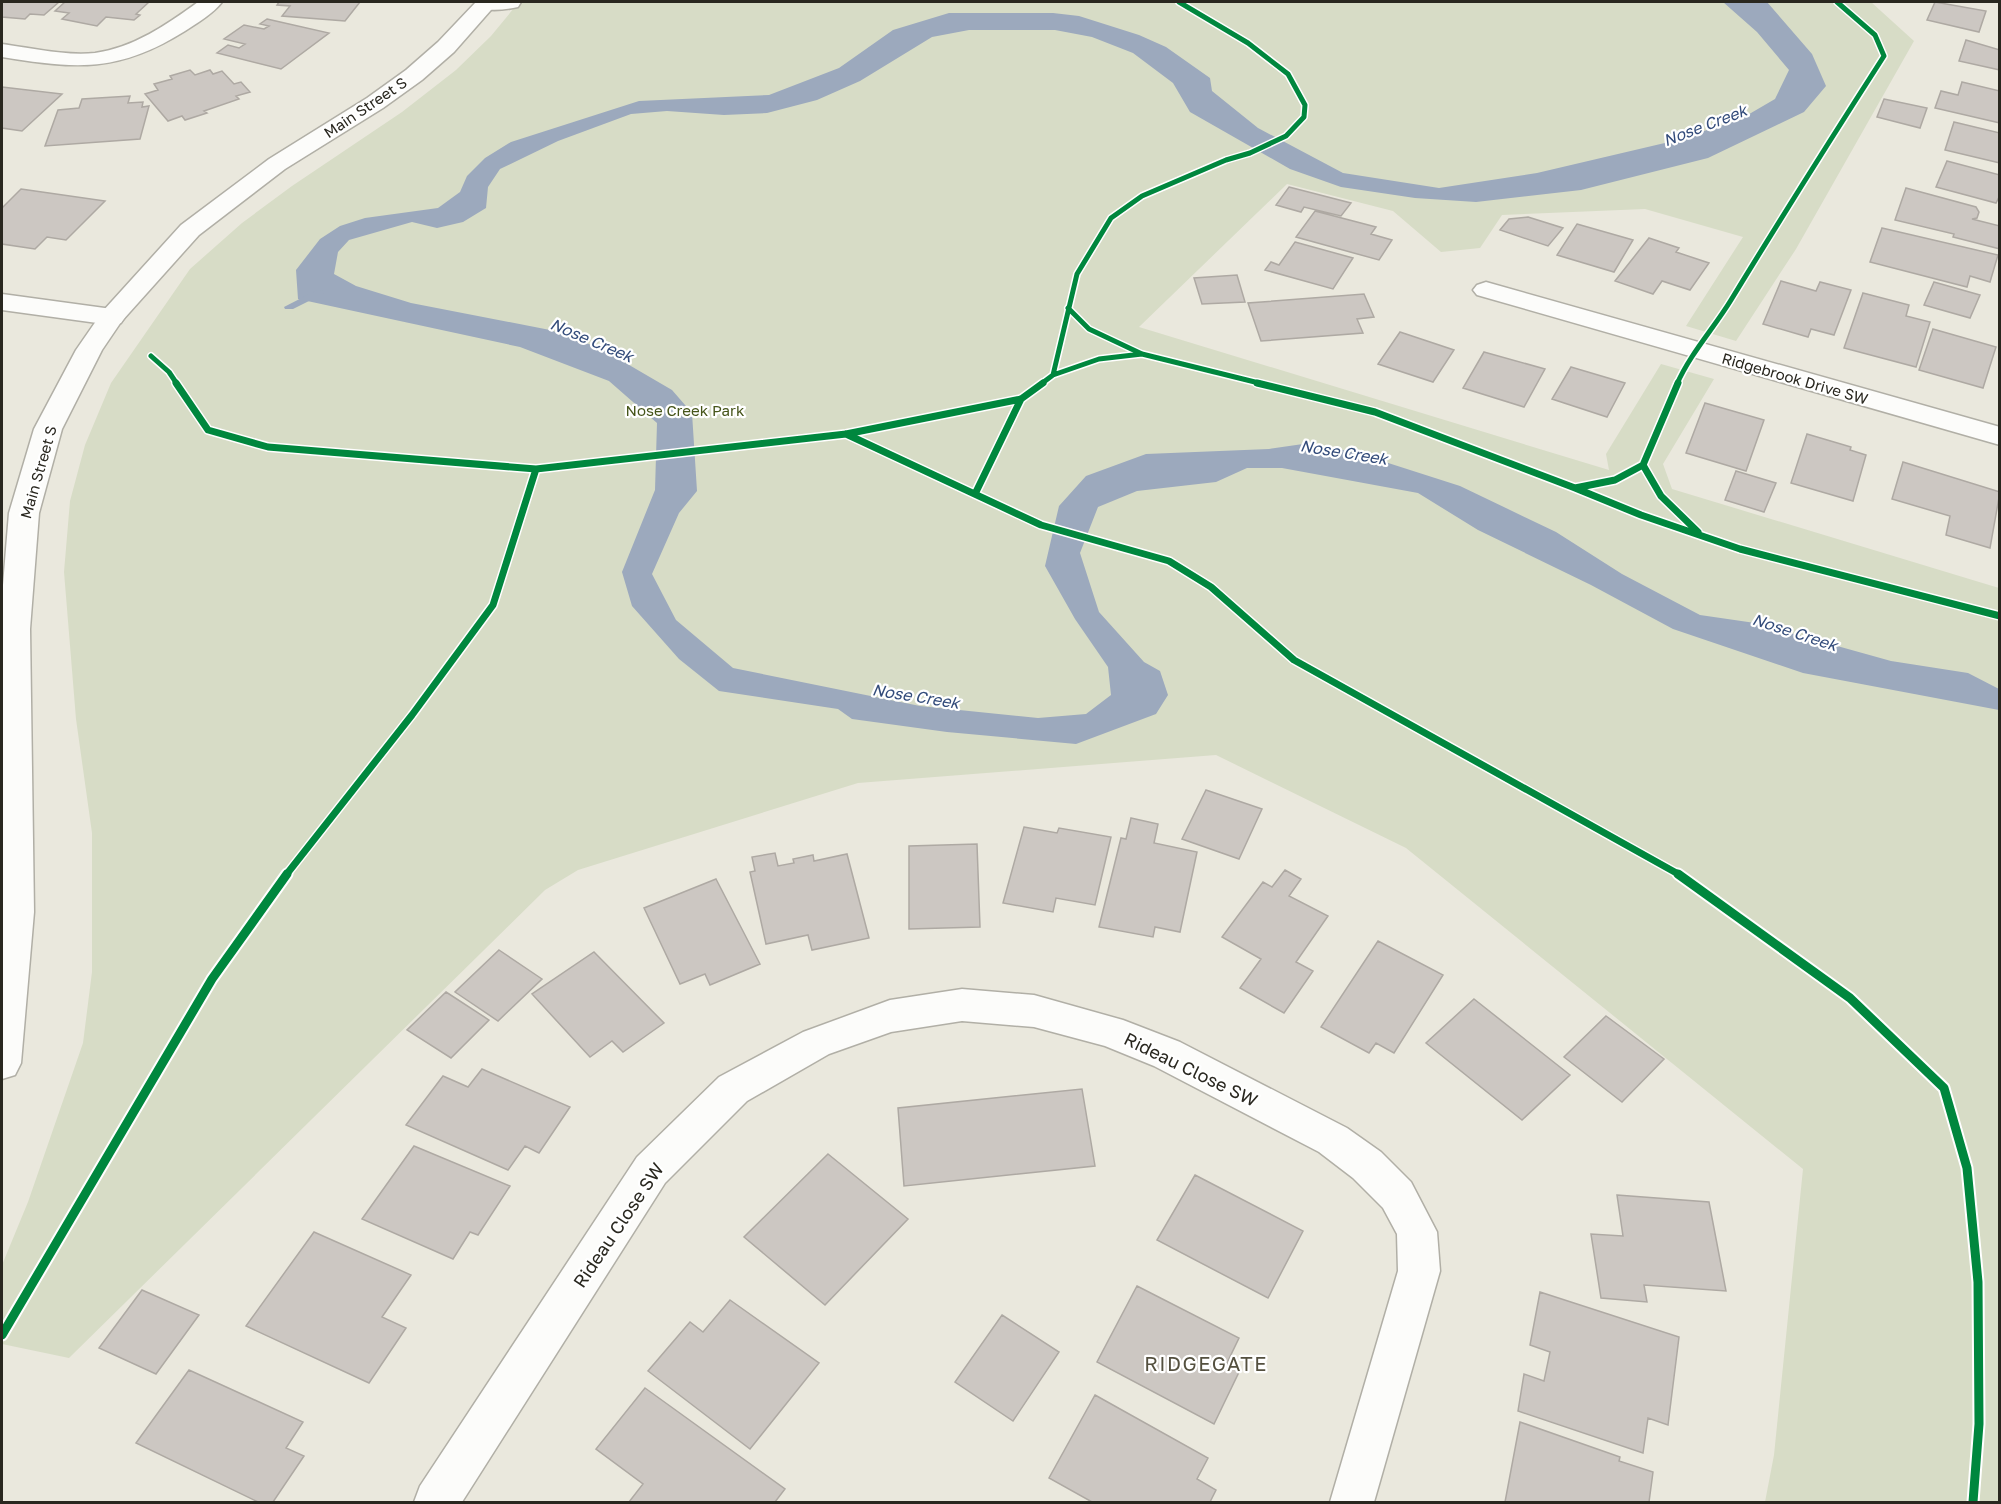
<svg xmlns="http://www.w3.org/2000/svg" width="2001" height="1504" font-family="'Golos Text',sans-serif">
	<rect width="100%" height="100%" fill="#eae8dd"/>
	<path fill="#d7dcc6" d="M519,2H1871L1914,41L1796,249L1736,341L1686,326L1743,237L1645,209L1502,215L1480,248L1441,252L1393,211L1287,184L1139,327L1609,470L1606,454L1661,364L1714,379L1663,464L1672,489L1999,588V1502H1765L1774,1455L1803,1169L1406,848L1216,755L858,783L578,870L545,890L69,1358L2,1344V1265L28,1202L83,1043L92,972V833L76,719L64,572L70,501L85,445L111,383L190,269L242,223L292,186L402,112L456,70L491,36Z"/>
	<path fill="#9ca9bd" d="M1723,2H1767L1812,54L1826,86L1804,112L1708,158L1581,190L1476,202L1415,198L1341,187L1290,169L1190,112L1173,83L1133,53L1092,37L1055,30H969L932,37L860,81L817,100L767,113L724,115L667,111L631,114L558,141L500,169L488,187L486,208L463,222L437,228L412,222L349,240L338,252L334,274L356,286L411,303L550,330L600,348L672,390L692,413L697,491L679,513L652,574L676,620L733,668L920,706L1038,718L1086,714L1111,695L1108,667L1075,619L1045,566L1059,506L1086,476L1146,454L1269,449L1310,443L1357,453L1460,486L1556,532L1622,574L1700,615L1755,623L1891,661L1968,673L1999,689V710L1803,673L1673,629L1591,585L1478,530L1418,493L1282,468H1247L1216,482L1137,491L1098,507L1080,553L1099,612L1144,662L1160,671L1168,695L1156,714L1076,744L947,732L852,719L838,709L719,691L679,659L632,606L622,572L655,490L657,423L609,381L520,347L298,299L296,270L320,239L340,226L365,218L438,208L460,192L467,176L485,158L511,142L639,101L769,95L839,68L893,30L949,13H1053L1079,16L1139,35L1166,47L1210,78L1212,91L1258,128L1343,173L1439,188L1537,173L1669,142L1739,120L1775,99L1789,70L1757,32Z"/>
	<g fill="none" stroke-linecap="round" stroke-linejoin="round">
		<path fill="#9ca9bd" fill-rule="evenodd" d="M319,289L324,292L323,294L293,309H285L284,307Z"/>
	</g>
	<path fill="#ccc7c2" stroke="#aea9a3" stroke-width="1.5" d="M2,2H59L44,15L30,14L25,19L2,17Z
		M65,2H149L136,14L140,15L134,20L106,17L97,26L62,19L69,13L55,11Z
		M279,2H360L345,21L282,16L290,6L277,5Z
		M1935,2L1986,11L1979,32L1927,20Z
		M267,19L329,33L281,69L217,53L228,45L239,48L245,44L224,39L244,25L264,29L269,26L260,24Z
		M1966,40L2000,50V70L1959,61Z
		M190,70L195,75L210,70L213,74L222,71L234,84L241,82L250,92L236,96L239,99L204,111L207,113L185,120L182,116L168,121L145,94L158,90L154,84L172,79L170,76Z
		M1962,82L2000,91V123L1935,108L1941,91L1958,95Z
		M2,87L62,94L22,131L2,128Z
		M130,96L128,103L143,102L142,107L149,106L140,139L45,146L58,110L79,108L82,99Z
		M1884,99L1927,108L1920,128L1877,117Z
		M1954,122L2000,133V163L1945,150Z
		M1947,161L2000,175V195L1996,203L1936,187Z
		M1289,187L1351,203L1341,216L1304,207L1301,212L1276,205Z
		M1906,188L1976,207L1979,212L1977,218L1972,219L2000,226V249L1953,237L1954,234L1895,220Z
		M21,189L105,201L66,240L47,237L35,249L2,244V208Z
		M1315,211L1376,227L1371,234L1392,240L1379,260L1296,237Z
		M1528,217L1563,228L1548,246L1500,230L1509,219Z
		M1577,224L1633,240L1614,272L1557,255Z
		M1882,228L1998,255L1990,282L1970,276L1967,287L1870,262Z
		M1649,238L1679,248L1676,252L1709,263L1690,290L1662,281L1653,294L1615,281Z
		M1295,242L1353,258L1333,289L1265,270L1271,262L1279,265Z
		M1237,275L1245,302L1202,304L1194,278Z
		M1781,281L1816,291L1820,282L1851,290L1834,335L1811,329L1808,337L1763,324Z
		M1934,282L1980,295L1970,318L1924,305Z
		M1863,293L1909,305L1906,316L1930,322L1916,367L1844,348Z
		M1364,294L1374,317L1357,319L1363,333L1261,341L1248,303Z
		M1933,329L1996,347L1983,388L1919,370Z
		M1400,332L1454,350L1433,382L1378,364Z
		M1484,352L1545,369L1524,407L1463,388Z
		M1571,367L1625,383L1607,417L1552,399Z
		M1705,403L1764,420L1746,471L1686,453Z
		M1807,434L1851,447L1850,450L1866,455L1853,501L1791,483Z
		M1903,462L2000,492L1990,548L1946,535L1950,516L1892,499Z
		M1736,471L1776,483L1764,512L1725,500Z
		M1206,790L1262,809L1239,859L1182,839Z
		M1131,818L1158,824L1154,843L1197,852L1180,932L1155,927L1153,937L1099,927L1121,838L1126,839Z
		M1024,827L1057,833L1059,828L1111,837L1095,905L1056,898L1053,912L1003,903Z
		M977,844L980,927L909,929V846Z
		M775,853L778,866L794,863L793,859L813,855L814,861L847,854L869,938L812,950L808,935L766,944L750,872L755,871L752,857Z
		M1285,870L1301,879L1289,896L1328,916L1296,962L1313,971L1284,1013L1240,988L1261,959L1222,937L1263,882L1272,887Z
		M716,879L760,964L710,985L705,974L680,984L644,908Z
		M1378,941L1443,975L1394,1053L1376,1043L1369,1053L1321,1027Z
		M499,950L542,979L498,1021L455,992Z
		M594,952L664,1023L623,1052L612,1041L590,1057L532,994Z
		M446,992L489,1020L451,1058L407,1030Z
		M1474,999L1570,1075L1522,1120L1426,1043Z
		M1606,1016L1664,1059L1622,1102L1564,1057Z
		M482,1069L570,1107L539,1153L525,1146L508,1170L406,1125L443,1076L468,1087Z
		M1082,1089L1095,1166L904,1186L898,1108Z
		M414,1146L510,1186L478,1235L470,1232L453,1259L362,1219Z
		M828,1154L908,1219L825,1305L744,1237Z
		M1195,1175L1303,1231L1268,1298L1157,1240Z
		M1617,1195L1709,1202L1726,1291L1644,1285L1647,1302L1601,1298L1591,1234L1623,1236Z
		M314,1232L411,1275L382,1317L406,1328L369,1383L246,1326Z
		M1137,1286L1239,1338L1227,1363L1240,1370L1214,1424L1097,1362Z
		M142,1290L199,1315L156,1374L99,1348Z
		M1540,1292L1679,1337L1668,1425L1648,1418L1643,1453L1518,1411L1524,1374L1544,1381L1550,1352L1530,1345Z
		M730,1300L819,1363L750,1449L648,1371L690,1322L703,1332Z
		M1002,1315L1059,1352L1013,1421L955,1382Z
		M189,1370L303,1422L286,1448L304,1456L273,1502H258L136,1443Z
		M645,1388L785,1489L775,1502H629L643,1484L596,1449Z
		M1095,1395L1208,1458L1197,1479L1216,1490L1210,1502H1092L1049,1478Z
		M1520,1422L1620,1457L1619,1461L1653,1472L1649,1502H1505Z"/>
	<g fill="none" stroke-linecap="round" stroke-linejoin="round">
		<defs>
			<path id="minor" d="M198,2H222C213,14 197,23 185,31C118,73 77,69 2,57V44C32,48 64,56 95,53C133,48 168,24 198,2Z
				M475,2H521L518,7C505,10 490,11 477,8Z
				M1486,282L2000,427V445L1477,295L1473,290L1477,285Z
				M2,294L112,309L121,311L125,317L121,323L112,325L2,310Z
				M962,989L1034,995L1123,1020L1180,1042L1347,1128L1381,1152L1411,1182L1437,1232L1440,1271L1374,1502H1330L1398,1271L1397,1234L1383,1208L1353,1178L1319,1152L1154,1066L1105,1046L1034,1027L962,1021L891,1032L829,1054L747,1101L665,1183L462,1502H414L420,1486L637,1157L719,1077L803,1032L890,1000Z"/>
			<path id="major" d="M476,2H498L454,52L422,80L383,108L285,169L199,235L121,322L102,350L62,429L39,513L30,629L34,912L21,1063L15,1075L2,1079V597L9,513L34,429L76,350L103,311L181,225L269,159L367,98L406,70L438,42Z"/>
		</defs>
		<use href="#minor" stroke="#b1afa6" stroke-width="3"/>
		<use href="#major" stroke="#b1afa6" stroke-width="3"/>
		<use href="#minor" fill="#fcfcfa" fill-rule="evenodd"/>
		<use href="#major" fill="#fcfcfa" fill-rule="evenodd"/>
		<defs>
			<path id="cycleway-far2" d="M1068,308L1089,329L1142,354L1263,384
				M151,356L169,372L177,384
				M1053,375L1099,359L1142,354
				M1041,384L1053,375L1077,274L1111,218L1142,196L1226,160L1250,153L1286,136L1304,117L1305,105L1288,74L1248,43L1179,2
				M1677,384C1690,354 1714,328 1731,300C1781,218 1832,137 1884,56L1875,35L1837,2"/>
			<path id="cycleway-far1" d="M176,383L208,430L268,447L536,469L846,434L1021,399L1043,383
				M1257,383L1375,412L1575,488L1615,480L1643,465L1678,383
				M846,434L1041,525L1169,561L1211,587L1294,660L1680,875
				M1643,465L1661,496L1698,532
				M1575,488L1641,515L1740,549L2000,616
				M975,494L1021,399
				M286,875L412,715L493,605L536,469"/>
			<path id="cycleway" d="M1678,874L1850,998L1944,1088L1967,1168L1978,1282L1979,1424L1973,1502
				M2,1335L212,979L287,874"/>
		</defs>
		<use href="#cycleway-far2" stroke="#fff" stroke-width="8"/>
		<use href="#cycleway-far1" stroke="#fff" stroke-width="10"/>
		<use href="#cycleway" stroke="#fff" stroke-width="13"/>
		<use href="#cycleway-far2" stroke="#00873e" stroke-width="5"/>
		<use href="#cycleway-far1" stroke="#00873e" stroke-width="7"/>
		<use href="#cycleway" stroke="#00873e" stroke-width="9"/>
	</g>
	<g text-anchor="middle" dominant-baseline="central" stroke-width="4.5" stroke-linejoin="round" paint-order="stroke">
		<g font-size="15" fill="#29271f" stroke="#fff">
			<text transform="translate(365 107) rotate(-34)">Main Street S</text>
			<text transform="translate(1795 378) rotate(16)">Ridgebrook Drive SW</text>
			<text transform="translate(38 472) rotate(-74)">Main Street S</text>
		</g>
		<g font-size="15" fill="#46551a" stroke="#fff">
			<text x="685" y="410">Nose Creek Park</text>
		</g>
		<g font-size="16" font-style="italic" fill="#324b7a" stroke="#fff">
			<text transform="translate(1705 125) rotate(-21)">Nose Creek</text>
			<text transform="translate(592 340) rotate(23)">Nose Creek</text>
			<text transform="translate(1344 452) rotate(9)">Nose Creek</text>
			<text transform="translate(1795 632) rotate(18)">Nose Creek</text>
			<text transform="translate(916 696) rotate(9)">Nose Creek</text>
		</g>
		<g font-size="18" fill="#29271f" stroke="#fff">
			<text transform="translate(1191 1069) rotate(26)">Rideau Close SW</text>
			<text transform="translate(618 1225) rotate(-56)">Rideau Close SW</text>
		</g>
		<g font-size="20" letter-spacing="1.5" fill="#54503f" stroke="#fff">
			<text x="1206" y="1363">RIDGEGATE</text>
		</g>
	</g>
	<rect width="2001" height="1504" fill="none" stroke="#29271f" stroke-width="6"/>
</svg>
